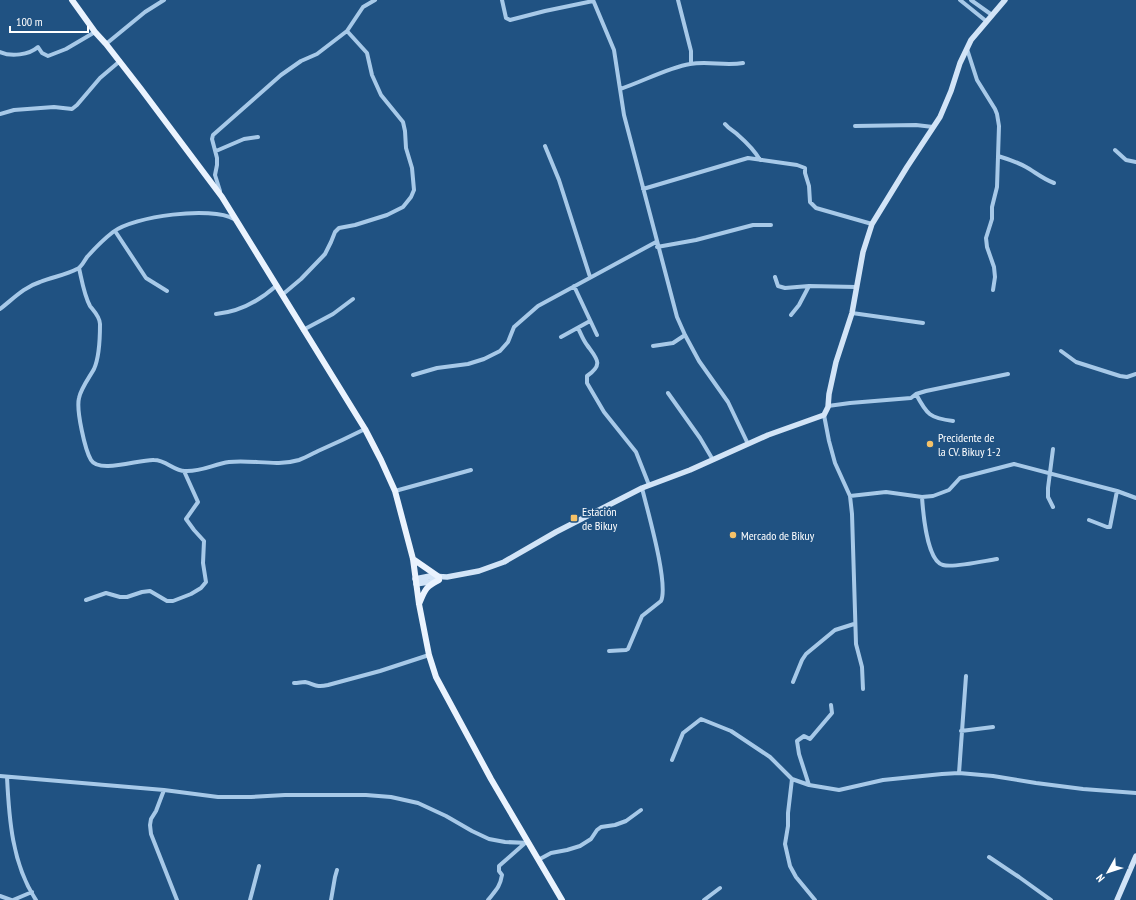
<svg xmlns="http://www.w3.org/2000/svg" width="1136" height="900" font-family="'PT Sans Narrow',sans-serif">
	<rect width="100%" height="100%" fill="#205282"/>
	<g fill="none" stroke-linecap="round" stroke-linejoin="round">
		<path stroke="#a7c9e8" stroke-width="4" d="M502,0L506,18L510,20L545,11L593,1
			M593,0L614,50L624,115L677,317L685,335L699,361L728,402L748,444
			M678,0L691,51V64
			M960,0L986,21
			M971,0L992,15
			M106,44L145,12L164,0
			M967,49L977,80L995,109L997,114L999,126L997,187L992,207V219L986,238L987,247L994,267L995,277L993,290
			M0,52C11,57 29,55 38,47L42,53L48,56L66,49L95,32
			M620,89C642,82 667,68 690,64C708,61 725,66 743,63
			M0,114L14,110L54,107L72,109L77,105L100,78L120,61
			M725,124C729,129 734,131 738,135C746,142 755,151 760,160
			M855,126L916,125L933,127
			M545,146L559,180L590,277
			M1115,150L1126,160L1136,162
			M216,151L244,139L258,137
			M998,156C1008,159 1017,162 1026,167C1035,172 1043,179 1054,183
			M643,189L748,158L797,165L805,168V173L809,186L810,202L816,208L872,224
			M220,191L215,175L217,165V158L212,139L213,135L281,75L301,61L317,54L347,31L363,7L375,0
			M115,231L146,278L167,291
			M657,247L696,240L753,225H771
			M79,268C82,281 84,295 90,306C94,311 100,317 100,324C100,337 99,358 94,369C89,378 81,388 79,398C76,410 85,450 91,460C99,474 140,459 154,460C166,460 174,471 185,471C201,472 214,464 229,462C252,459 276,467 299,460C305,458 312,454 318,451C334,444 349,437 365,429
			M775,277L778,286L785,288L809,286L856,287
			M574,286L597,335
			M282,295L301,279L325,254L331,242L335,232L339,228L355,225L387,215L403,207L411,197L414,190L412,168L406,148L405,131L403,122L381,95L372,75L367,53L347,31
			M0,309C13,299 24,287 40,282C52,277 66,275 77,269C82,267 84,261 87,257C95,248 104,239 113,232C134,216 211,206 234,219
			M852,313L923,323
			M216,314C239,312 259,301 276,286
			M791,315L799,305L809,286
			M578,328C581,334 583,340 587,345C597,359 604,364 587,376V383L604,412L636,452L649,485
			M303,330L333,314L353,299
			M561,337L590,321
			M653,346L673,343L685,335
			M1061,351L1076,362L1120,376L1127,377L1136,374
			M413,375L437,368L468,364L484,359L500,351L508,342L514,327L538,306L656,242
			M668,393L700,438L713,460
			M916,394C927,415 930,418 953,421
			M828,406L850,403L911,398L916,394L926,391L1008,374
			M824,415L829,441L835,463L850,496L852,514L856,644L862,667L863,689
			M395,491L471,470
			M850,496L886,492L922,497L933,496L949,490L960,478L1014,464L1117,491L1136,498
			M922,497C923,512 927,561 943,565C954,568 984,561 997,559
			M1053,507L1048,497V488L1053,449
			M1089,520L1107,527H1110L1117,491
			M86,600L106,593L120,597H127L142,592L150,591L167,601H173L191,594L201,588L206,582L203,563L204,541L194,530L186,519L198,502L184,471
			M609,651L626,650L628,649L642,616L661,601C669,584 647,509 642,488
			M793,682L802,660L806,654L835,630L854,624
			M294,683C298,683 302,682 305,682C315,684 315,688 328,685L380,671L429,655
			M831,705L832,713L810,739L804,736L797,741L799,754L809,785L839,790L883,780L942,774L959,773L993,776L1036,783L1083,789L1136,793
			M961,731L993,727
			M672,760L683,733L701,719L731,731L770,757L792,779L809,785
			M959,773L966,676
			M0,776L164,790L218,797H251L285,795H366L391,797L418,803L446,816L472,831L489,839L505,842L529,843
			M7,777C9,818 12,864 36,900
			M792,779L788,813V826L785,844L790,866L796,877L815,900
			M164,790L156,811L151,819L150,825L151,834L177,900
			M989,857L1019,877L1051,900
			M538,860L551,853L567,850L580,846L591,839L597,830L601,827L615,825L626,821L641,810
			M0,896L11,900
			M13,900L32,892
			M250,900L259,866
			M331,900L335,877L337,870
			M488,900C496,890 500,887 502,875L499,871V866L524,844
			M704,900L720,888"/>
		<path stroke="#d2e4f7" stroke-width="5.5" d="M415,579L430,576L447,577L479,571L504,562L556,532L642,488L690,470L768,435L824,415L828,407L829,394L836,362L852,313L863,252L872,224L907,167L940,117L951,91L960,63L971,40L1005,0
			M416,584L435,581
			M1117,900L1136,856"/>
		<path stroke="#eaf3fe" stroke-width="6" d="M72,0L95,32L106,44L141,89L222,197L365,429L381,460L395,491L413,559L419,604L429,655L436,677L491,779L562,900
			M413,559L439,577
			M419,604C425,590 425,587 439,580"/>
	</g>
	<g fill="#f6c268" stroke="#205282" stroke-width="1.5">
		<circle cx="930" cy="444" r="4"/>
		<rect x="570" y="514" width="8" height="8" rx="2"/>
		<circle cx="733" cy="535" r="4"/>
	</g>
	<g text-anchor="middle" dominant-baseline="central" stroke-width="3.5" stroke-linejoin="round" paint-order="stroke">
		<g font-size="12" fill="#fff" stroke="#205282" text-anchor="start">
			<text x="938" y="437">Precidente de<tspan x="938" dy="14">la CV. Bikuy 1-2</tspan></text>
			<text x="582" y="511">Estación<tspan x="582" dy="14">de Bikuy</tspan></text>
			<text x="741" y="535">Mercado de Bikuy</text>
		</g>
	</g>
	<g transform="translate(1108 872) rotate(231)" stroke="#205282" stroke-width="3" paint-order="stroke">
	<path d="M0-3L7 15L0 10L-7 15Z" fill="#ffffff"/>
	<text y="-6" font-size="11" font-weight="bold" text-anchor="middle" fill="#ffffff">N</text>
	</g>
	<path d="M10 26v6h78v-6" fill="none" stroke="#ffffff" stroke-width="2"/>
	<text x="16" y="26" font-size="12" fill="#ffffff" stroke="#205282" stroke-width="3" paint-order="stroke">100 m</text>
</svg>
